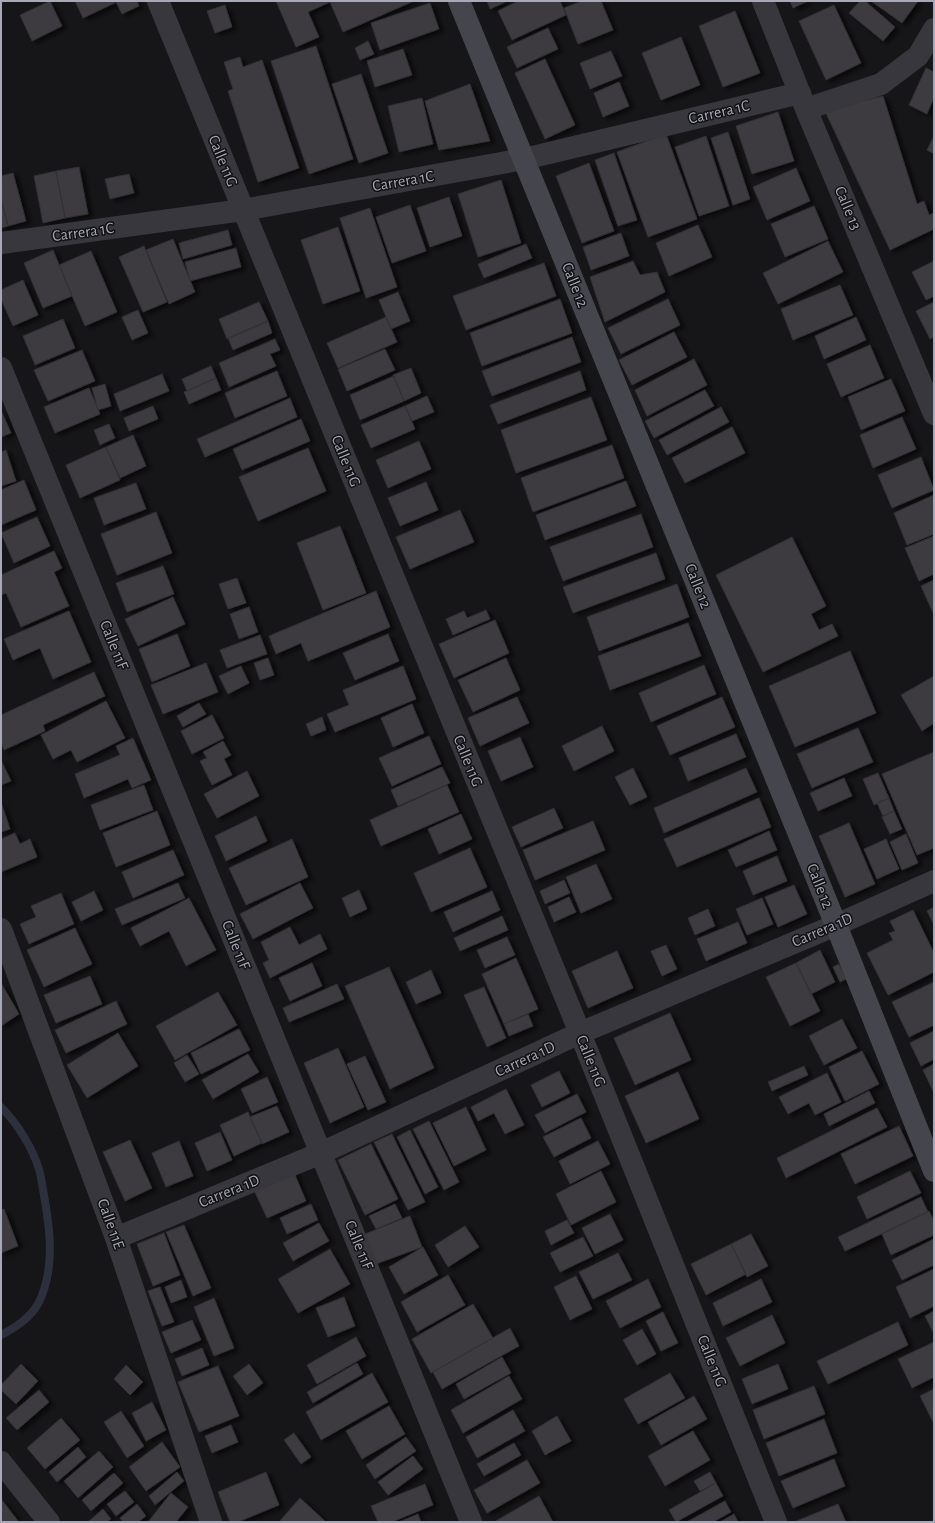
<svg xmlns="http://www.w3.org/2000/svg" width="935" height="1523" font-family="'Alegreya Sans',sans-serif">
	<defs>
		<filter id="shadow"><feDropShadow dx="4.5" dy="2.5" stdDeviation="2" flood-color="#0009"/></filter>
	</defs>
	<rect width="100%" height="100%" fill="#161618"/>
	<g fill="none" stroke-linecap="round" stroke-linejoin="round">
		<path stroke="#2b303c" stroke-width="8" d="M1,1107C17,1123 32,1147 39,1169C41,1176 42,1183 43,1190C50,1227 56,1269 38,1304C30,1318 15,1328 1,1335"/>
	</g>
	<path fill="#3c3b40" stroke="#313034" filter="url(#shadow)" d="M50,1L62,26L32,41L20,15Z
		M75,1H119L83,18Z
		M119,1H137L139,6L122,14L116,2Z
		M276,1H414L343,32L330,2L308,12L319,37L296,47Z
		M487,1H508L490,9Z
		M518,1H560L566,15L512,40L498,11Z
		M582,1H601L613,30L578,44L564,8Z
		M790,1H808L793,8Z
		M860,1H865L895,27L883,41L849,13Z
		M871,1H918L902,23Z
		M430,3L439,29L380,50L371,23Z
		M225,5L232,27L215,33L207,11Z
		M834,5L861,63L826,80L799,21Z
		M735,11L760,73L723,87L699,26Z
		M548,28L558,49L517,68L507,47Z
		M681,37L700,85L661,100L642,53Z
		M368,41L374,54L360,60L355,48Z
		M316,46L353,159L309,174L271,61Z
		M403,49L412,75L375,87L367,61Z
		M611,51L622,76L590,89L580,63Z
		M240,57L243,67L262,60L299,168L258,182L228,91L233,89L224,62Z
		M545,59L575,125L545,139L515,73Z
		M926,68L934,72V97L927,114L909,105Z
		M361,74L388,153L359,163L332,84Z
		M619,82L629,106L603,117L594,93Z
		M470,84L490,141L439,150L425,101Z
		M883,96L917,204L924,201L929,215L934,213V229L890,250L825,111Z
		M422,98L433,144L399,152L388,106Z
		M778,112L794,161L752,174L736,126Z
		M728,132L750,199L733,205L711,138Z
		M666,134L697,219L648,237L617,152Z
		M706,136L729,206L699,216L675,147Z
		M934,136V154L927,150Z
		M614,153L637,220L618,226L595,160Z
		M589,163L614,231L582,243L556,176Z
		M79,167L88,214L65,218L56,171Z
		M796,168L810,201L767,220L753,187Z
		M56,171L65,218L43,223L34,176Z
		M13,173L26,221L8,226L1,199V176Z
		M129,174L134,193L110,199L105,179Z
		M501,180L521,243L478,257L458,194Z
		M449,197L462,236L430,247L417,208Z
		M1,199L8,226L1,228Z
		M410,205L426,251L392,263L376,217Z
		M814,206L828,239L785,257L771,224Z
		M370,208L397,287L366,298L340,218Z
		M698,225L712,257L669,276L656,243Z
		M338,227L360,291L323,304L301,240Z
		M228,230L232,245L183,259L179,243Z
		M621,233L629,256L591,270L583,247Z
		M173,239L195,292L169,304L146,250Z
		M828,241L843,272L778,304L763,273Z
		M526,244L532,258L484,278L478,264Z
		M144,246L167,302L143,312L119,257Z
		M236,248L241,267L190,281L185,262Z
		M53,250L72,296L43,308L24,263Z
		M91,251L117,312L85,326L59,265Z
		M633,261L640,275L657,272L665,292L605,322L590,277Z
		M934,261V296L926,300L912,272Z
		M544,263L556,296L466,330L453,296Z
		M23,280L38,315L13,326L1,299V290Z
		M840,285L853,315L793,340L781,309Z
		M398,292L410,321L391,329L379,300Z
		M560,299L572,333L482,366L470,333Z
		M668,299L680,325L621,354L608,328Z
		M259,302L268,321L227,339L219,319Z
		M934,302V337L930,339L916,311Z
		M138,310L148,333L132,340L122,317Z
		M386,317L397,342L338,368L327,343Z
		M856,317L866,340L824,359L815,336Z
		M63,319L75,348L35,365L23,336Z
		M268,321L272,333L233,350L228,338Z
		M674,332L687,357L632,385L619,360Z
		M572,337L581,362L492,396L482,371Z
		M275,339L280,350L270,354L276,366L229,387L219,363Z
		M870,345L884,378L841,397L827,364Z
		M385,349L395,370L347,391L338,369Z
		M82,350L95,381L48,401L34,370Z
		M694,359L707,385L647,416L635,390Z
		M211,366L216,378L187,391L182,379Z
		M411,368L421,393L404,401L393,375Z
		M277,371L287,396L235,418L225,393Z
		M580,371L586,390L498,424L490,405Z
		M162,374L169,391L120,411L114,394Z
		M394,376L404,401L360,420L350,395Z
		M216,378L221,390L189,404L184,392Z
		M891,379L905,411L861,430L848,397Z
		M105,384L111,406L98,410L92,388Z
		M89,388L100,414L55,433L44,407Z
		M705,390L714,406L654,438L645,421Z
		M427,396L434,412L412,421L405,406Z
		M591,397L607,440L516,473L501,430Z
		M290,398L297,417L205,457L197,439Z
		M153,406L158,419L129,431L124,418Z
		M405,406L415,429L371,448L361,425Z
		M721,407L729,422L667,455L659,440Z
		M1,410L11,433L1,437Z
		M902,417L916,449L873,468L860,435Z
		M301,419L310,441L242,470L233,449Z
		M109,424L115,438L100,445L94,430Z
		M732,427L745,453L685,483L672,458Z
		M133,435L146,466L120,478L106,447Z
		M419,441L431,469L388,488L376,460Z
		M612,445L624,478L533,512L521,478Z
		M106,447L120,480L80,498L66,465Z
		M308,448L326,491L258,521L239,477Z
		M6,450L16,481L1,486V452Z
		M921,457L934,490L892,508L878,475Z
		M24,480L36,510L1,525V490Z
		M626,481L636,506L545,540L536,515Z
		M426,482L438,510L400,526L388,498Z
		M136,483L146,509L104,525L94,498Z
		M934,495V534L907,545L894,513Z
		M460,510L474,542L410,569L396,537Z
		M156,512L172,553L117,575L101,534Z
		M641,514L653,547L563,581L550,547Z
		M37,517L50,546L14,563L1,533Z
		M340,526L366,593L323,610L297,543Z
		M934,536V574L919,581L905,548Z
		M792,537L826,606L811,614L819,630L832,624L838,636L763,672L716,575Z
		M54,551L62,568L54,572L69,606L21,627L6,593L1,595V575Z
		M656,553L665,579L573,613L563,587Z
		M163,566L174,594L127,612L116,583Z
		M237,578L246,603L228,609L219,584Z
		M934,580V615L921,586Z
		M677,584L689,617L599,651L587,617Z
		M376,591L390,627L308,661L301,643L276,654L269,636Z
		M173,597L185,624L138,646L125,619Z
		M249,607L258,632L239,639L230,614Z
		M486,610L490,619L453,635L446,619L464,611L467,618Z
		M69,611L91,662L53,679L40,648L13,660L4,639Z
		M495,620L509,653L454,678L439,644Z
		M688,623L701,656L610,690L598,656Z
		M177,634L190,666L152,682L139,649Z
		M388,634L399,661L355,680L343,653Z
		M260,635L267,654L227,668L220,650Z
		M850,651L876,713L795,747L769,686Z
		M268,658L274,675L260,680L254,663Z
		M506,658L520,690L473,712L458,680Z
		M206,663L218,692L163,714L151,685Z
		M704,665L716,694L651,722L639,693Z
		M241,666L249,683L228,694L219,676Z
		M403,666L416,699L335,732L327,714L349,705L343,690Z
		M94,672L105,696L43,725L45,731L4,750L1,743V715Z
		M934,676V723L922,731L901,695Z
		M517,697L529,723L480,746L468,718Z
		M722,697L735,727L670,755L657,726Z
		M106,701L125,738L77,762L71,750L53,759L41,735Z
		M199,703L206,714L183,727L177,716Z
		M412,704L424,733L393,747L381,718Z
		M212,715L224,738L192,754L181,731Z
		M322,717L326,730L311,736L306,724Z
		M602,726L614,751L574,771L562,746Z
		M858,728L873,762L812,788L797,754Z
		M736,734L746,757L688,781L679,758Z
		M429,736L441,764L392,786L379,758Z
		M520,737L533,767L501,781L488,751Z
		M133,738L151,780L132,788L128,779L84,798L75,774L120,755L116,746Z
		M223,741L231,755L224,759L232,775L212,785L200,761L207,758L203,752Z
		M934,752V848L917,855L882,774Z
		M1,760L11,781L1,785Z
		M442,767L450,783L398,806L391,790Z
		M633,768L647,797L630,805L615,777Z
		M746,768L757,792L664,833L654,808Z
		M247,771L259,796L217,818L204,794Z
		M878,773L889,798L874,805L863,779Z
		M844,778L852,796L818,811L810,793Z
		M144,785L153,810L100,830L91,805Z
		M447,785L459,812L381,846L370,820Z
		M759,798L771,827L677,867L664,839Z
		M889,798L894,811L883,816L877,803Z
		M1,802L10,829L1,832Z
		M554,808L563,828L521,847L512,827Z
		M157,811L170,845L116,867L103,833Z
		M894,811L902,829L890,834L882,817Z
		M461,814L472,839L439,854L428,829Z
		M256,816L267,841L226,861L215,836Z
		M593,821L605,850L535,880L523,850Z
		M849,823L875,884L845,897L819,836Z
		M769,831L777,850L736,867L728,850Z
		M15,833L20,844L30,839L37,857L1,872V839Z
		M906,834L918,863L902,870L890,842Z
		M292,839L308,877L246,905L229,868Z
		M886,839L899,869L877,879L864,849Z
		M470,848L487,887L431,912L414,873Z
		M173,850L184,875L133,898L122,872Z
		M777,856L787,881L753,895L743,871Z
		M596,864L612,899L581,913L566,877Z
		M564,880L570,893L545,904L540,891Z
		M178,883L185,898L122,925L115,909Z
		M300,883L313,908L253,939L240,914Z
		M794,885L807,914L778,927L765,897Z
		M359,890L367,909L350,917L342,898Z
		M94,891L103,910L81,921L72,902Z
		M492,891L500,910L453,932L444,912Z
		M61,893L74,924L29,944L20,924L36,917L31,906Z
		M569,897L576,912L554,922L548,907Z
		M189,898L216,950L186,966L169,931L140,946L131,928Z
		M762,898L773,924L747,935L736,909Z
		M934,907V925L927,911Z
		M708,909L715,926L695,935L688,918Z
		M913,910L934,953V972L888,995L867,953L893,940L889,933L895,931L890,921Z
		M502,916L508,930L460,951L454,938Z
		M738,922L747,943L706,961L697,939Z
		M290,927L299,945L320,934L327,949L270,978L263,963L269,960L261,942Z
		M75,928L92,964L44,987L27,950Z
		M507,937L515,955L485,968L477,950Z
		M666,945L677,969L662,976L651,951Z
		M820,950L835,982L811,994L796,963Z
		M617,951L633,988L588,1008L572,971Z
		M516,958L538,1009L504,1024L482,974Z
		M312,963L322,986L290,1001L279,978Z
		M796,963L820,1011L790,1026L766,977Z
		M839,964L846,979L840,982L833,967Z
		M389,967L434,1068L390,1089L345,986Z
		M431,970L441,993L416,1004L406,982Z
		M90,976L102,1004L56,1023L44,995Z
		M934,982V1025L909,1037L892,1002Z
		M1,983L19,1014L1,1026Z
		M337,984L344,999L289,1022L283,1008Z
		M484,987L506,1038L487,1047L464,995Z
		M218,992L237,1025L175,1060L156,1026Z
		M116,1001L127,1024L66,1053L55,1030Z
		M670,1013L691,1060L635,1085L614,1038Z
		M528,1014L533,1026L509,1036L504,1024Z
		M842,1019L857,1048L824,1065L809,1036Z
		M239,1029L250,1050L201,1074L191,1053Z
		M934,1031V1059L921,1066L910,1043Z
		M118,1033L138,1066L87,1098L67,1065Z
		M338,1048L364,1107L330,1123L304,1063Z
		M862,1051L879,1084L845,1101L829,1067Z
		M248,1054L259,1072L213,1099L202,1080Z
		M187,1055L199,1074L185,1082L174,1063Z
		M365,1056L386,1102L368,1110L347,1064Z
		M934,1064V1093L923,1070Z
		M804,1066L808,1075L772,1091L768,1082Z
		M559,1071L570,1093L542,1107L531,1085Z
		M678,1072L699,1119L646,1143L625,1096Z
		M827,1073L841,1102L815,1115L809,1103L788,1114L779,1097Z
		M267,1077L278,1102L252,1113L241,1089Z
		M506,1089L524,1125L505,1134L494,1113L478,1121L471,1107Z
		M869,1091L875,1103L829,1126L824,1114Z
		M577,1094L586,1112L545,1133L535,1115Z
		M277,1106L289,1132L262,1144L250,1117Z
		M466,1107L486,1150L454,1166L433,1123Z
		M877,1108L887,1127L786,1178L777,1158Z
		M248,1112L262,1143L234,1156L220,1125Z
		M581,1118L591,1138L554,1157L543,1137Z
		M429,1121L459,1182L444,1190L413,1129Z
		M899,1126L913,1156L855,1184L841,1154Z
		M410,1130L438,1187L425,1194L397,1137Z
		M220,1132L232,1160L207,1171L195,1143Z
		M392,1134L425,1202L408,1210L374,1142Z
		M130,1140L152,1188L125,1201L103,1152Z
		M179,1141L193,1176L166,1187L152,1153Z
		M598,1141L610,1164L570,1184L559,1161Z
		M371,1144L398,1199L365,1215L338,1160Z
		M292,1168L306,1201L267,1218L252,1186Z
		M601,1171L616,1202L571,1225L556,1194Z
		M910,1171L921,1193L867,1219L857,1197Z
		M921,1197L928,1212L845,1251L838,1237Z
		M311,1204L318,1220L287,1234L280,1218Z
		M395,1204L402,1218L376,1229L369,1216Z
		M4,1209L18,1246L1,1253V1210Z
		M929,1211L934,1221V1235L891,1255L882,1234Z
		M610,1214L623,1240L595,1254L582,1228Z
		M410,1216L422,1247L376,1264L365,1234Z
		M567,1220L574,1233L551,1245L545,1231Z
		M319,1223L329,1241L293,1261L283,1243Z
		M184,1225L211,1288L193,1296L166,1232Z
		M465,1226L479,1247L448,1267L435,1245Z
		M164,1233L180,1275L153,1286L137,1244Z
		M751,1234L768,1266L747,1277L731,1244Z
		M583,1237L593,1256L560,1272L550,1253Z
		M934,1239V1265L902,1280L892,1260Z
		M731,1244L746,1274L706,1295L691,1264Z
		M423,1247L438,1275L404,1294L389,1267Z
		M330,1249L350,1284L298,1313L278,1279Z
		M618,1253L632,1280L593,1299L579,1272Z
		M934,1269V1306L910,1318L896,1287Z
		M448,1275L465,1305L417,1332L401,1302Z
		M576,1276L592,1309L570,1320L554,1287Z
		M648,1279L661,1307L620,1328L606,1301Z
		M761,1279L772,1302L723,1326L713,1303Z
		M181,1280L187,1297L171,1303L165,1287Z
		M160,1287L174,1322L162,1326L148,1291Z
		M344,1297L355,1326L328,1337L316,1308Z
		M214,1298L234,1348L214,1356L194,1307Z
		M473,1304L493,1338L431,1373L412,1339Z
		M934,1311V1334L925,1316Z
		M663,1312L678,1343L661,1351L646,1321Z
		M772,1315L785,1343L740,1366L726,1338Z
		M192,1320L201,1340L171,1353L162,1332Z
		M898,1322L908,1345L828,1384L817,1361Z
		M510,1328L519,1346L442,1389L433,1372Z
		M642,1329L656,1354L637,1365L623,1340Z
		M356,1337L366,1356L317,1384L307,1365Z
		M934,1342V1377L912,1388L898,1359Z
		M202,1348L209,1365L182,1376L175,1359Z
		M502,1357L511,1373L464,1399L456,1384Z
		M357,1363L363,1374L313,1403L307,1392Z
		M21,1364L38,1381L16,1404L1,1390V1385Z
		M249,1364L263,1383L247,1395L233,1376Z
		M778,1364L788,1389L752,1404L742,1379Z
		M126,1365L143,1382L130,1395L114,1379Z
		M218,1366L239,1416L199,1432L178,1382Z
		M372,1373L388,1402L321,1440L306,1412Z
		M670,1373L685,1398L638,1424L624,1399Z
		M509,1376L522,1399L463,1433L451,1410Z
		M814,1386L825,1414L764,1439L753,1410Z
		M934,1389V1422H933L920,1396Z
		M39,1390L49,1402L17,1430L6,1418Z
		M694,1396L707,1419L661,1445L648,1422Z
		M152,1402L166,1430L146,1441L132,1413Z
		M389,1406L405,1434L362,1459L346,1431Z
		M513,1410L525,1431L477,1458L466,1437Z
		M121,1411L144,1446L127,1458L104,1422Z
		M557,1416L571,1441L545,1455L532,1431Z
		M61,1418L80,1440L45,1469L27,1448Z
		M824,1419L837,1453L779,1476L766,1443Z
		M231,1425L238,1442L212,1453L205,1436Z
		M693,1431L710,1460L665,1486L648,1456Z
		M294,1433L311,1457L301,1464L284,1440Z
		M406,1437L416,1451L375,1479L366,1465Z
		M162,1442L180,1467L146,1491L129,1467Z
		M514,1443L521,1455L484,1476L477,1464Z
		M78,1447L86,1457L57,1482L49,1472Z
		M99,1451L113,1467L78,1498L64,1481Z
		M413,1456L423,1469L388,1495L378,1482Z
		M834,1459L845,1486L793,1508L781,1481Z
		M527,1460L540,1483L487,1513L474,1490Z
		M177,1472L184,1481L155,1505L149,1496Z
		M266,1472L279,1505L238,1522H230L218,1492Z
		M710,1472L716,1483L700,1491L694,1481Z
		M114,1473L123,1483L91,1511L82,1500Z
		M716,1483L723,1496L676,1522L669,1510Z
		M425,1484L433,1505L392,1522H378L371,1506Z
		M125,1491L134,1502L116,1516L107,1504Z
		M171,1493L188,1507L176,1522H148Z
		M539,1496L553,1522H494Z
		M300,1498L325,1521L324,1522H279Z
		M1,1499L19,1522H2Z
		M725,1501L731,1512L713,1522H687Z
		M137,1504L146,1516L138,1522H123L120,1518Z
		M838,1504L846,1522H794Z
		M103,1509L111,1519L107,1522H90L89,1521Z
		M418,1514L421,1522H399Z
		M734,1514L738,1522H720Z"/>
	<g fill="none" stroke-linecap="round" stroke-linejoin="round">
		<path stroke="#37373d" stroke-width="22" d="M158,1L580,1033L776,1522
			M763,1L806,109L934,414
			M806,109L881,84L918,56L934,29
			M1,243L243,210L524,159L800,93
			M1,368L471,1522
			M1,929L116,1238L211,1522
			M116,1238L321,1153L580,1033L836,925L934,881
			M1,1462L49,1522"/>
		<path stroke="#45454d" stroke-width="22" d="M459,1L836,925L934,1171"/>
	</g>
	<g text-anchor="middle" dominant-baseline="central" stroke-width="3" stroke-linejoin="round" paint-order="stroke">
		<g font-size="16" fill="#a7a8b8" stroke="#111113">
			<text transform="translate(719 112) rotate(-13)">Carrera 1C</text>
			<text transform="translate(223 161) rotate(68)">Calle 11G</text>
			<text transform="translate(403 181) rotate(-10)">Carrera 1C</text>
			<text transform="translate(848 208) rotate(67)">Calle 13</text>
			<text transform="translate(83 232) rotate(-8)">Carrera 1C</text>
			<text transform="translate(575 285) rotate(68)">Calle 12</text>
			<text transform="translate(346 461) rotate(68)">Calle 11G</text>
			<text transform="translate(698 586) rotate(68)">Calle 12</text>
			<text transform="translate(114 645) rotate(68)">Calle 11F</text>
			<text transform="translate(468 761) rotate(68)">Calle 11G</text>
			<text transform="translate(820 886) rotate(68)">Calle 12</text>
			<text transform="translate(822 930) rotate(-23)">Carrera 1D</text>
			<text transform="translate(236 945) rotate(68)">Calle 11F</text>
			<text transform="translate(525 1059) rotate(-25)">Carrera 1D</text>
			<text transform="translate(591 1061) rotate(68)">Calle 11G</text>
			<text transform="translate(229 1191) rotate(-22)">Carrera 1D</text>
			<text transform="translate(111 1224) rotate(70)">Calle 11E</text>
			<text transform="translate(359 1245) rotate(68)">Calle 11F</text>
			<text transform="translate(712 1361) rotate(68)">Calle 11G</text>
		</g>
	</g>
	<rect width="935" height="1523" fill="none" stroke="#a7a8b8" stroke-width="4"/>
</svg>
